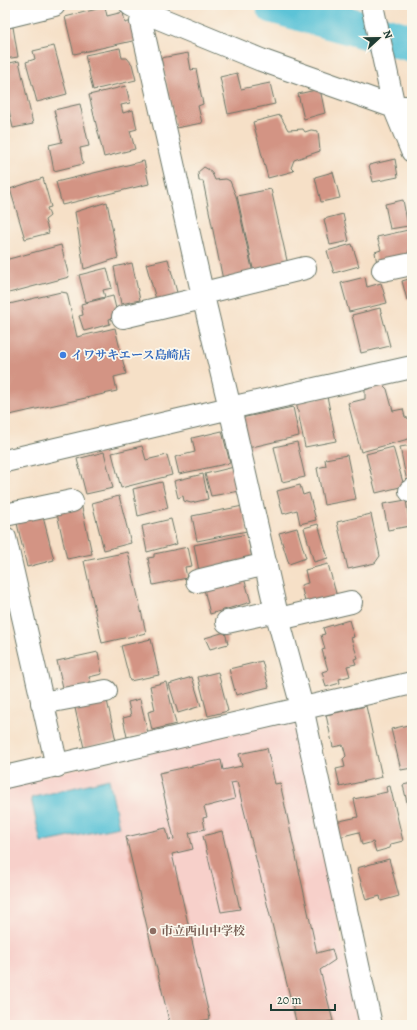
<svg xmlns="http://www.w3.org/2000/svg" width="417" height="1030" font-family="Alegreya,'Noto Serif JP',serif">
	<rect width="100%" height="100%" fill="#fbf7ec"/>
	<filter id="ink" filterUnits="userSpaceOnUse"><feTurbulence type="fractalNoise" baseFrequency=".025" numOctaves="2"/><feDisplacementMap in="SourceGraphic" scale="8" xChannelSelector="R" yChannelSelector="G"/><feConvolveMatrix kernelMatrix="1 2 1 2 8 2 1 2 1" color-interpolation-filters="sRGB"/></filter>
	<filter id="wash" filterUnits="userSpaceOnUse"><feTurbulence type="fractalNoise" baseFrequency=".012" numOctaves="4" result="noise"/><feDisplacementMap in="SourceGraphic" scale="16" xChannelSelector="R" yChannelSelector="G"/><feGaussianBlur stdDeviation="0.9" result="paint"/><feColorMatrix in="noise" values="0 0 0 0 0 0 0 0 0 0 0 0 0 0 0 0 0 1.4 0 .05"/><feComposite in="paint" operator="in"/></filter>
	<g filter="url(#wash)">
		<rect width="100%" height="100%" fill="#f6e0c7"/>
		<path fill="#f7d0ca" d="M294,720L360,1025H5V785Z"/>
		<path fill="#5bc3d7" stroke="#3d8086" d="M109,779L119,827L41,843L31,798Z"/>
		<g fill="none" stroke-linecap="round" stroke-linejoin="round">
			<path stroke="#5bc3d7" stroke-width="38" d="M274,5L412,43"/>
		</g>
		<g id="blocks">
			<path fill="#d39484" d="M105,7L107,16L123,12L125,23L132,21L137,40L74,54L65,17Z
				M13,27L18,57L5,59V28Z
				M54,46L67,94L37,102L26,62L35,59L33,51Z
				M120,48L122,58H127L132,64L136,80L93,90L85,55Z
				M188,53L191,70L196,69L203,104L198,106L202,123L176,128L161,58Z
				M19,61L33,124L13,128L9,110L5,111V64Z
				M237,73L241,89L270,83L275,104L228,114L220,77Z
				M126,86L130,103L121,105L123,113L133,110L137,129L130,131L135,149L104,157L89,95Z
				M320,89L325,113L304,119L298,94Z
				M80,104L89,146L80,148L83,164L54,171L49,145L62,142L54,110Z
				M280,115L288,130L303,129L305,132L311,130L318,131L320,151L294,160L291,168L294,171L268,178L253,122Z
				M395,159L398,177L373,182L369,165Z
				M144,161L149,184L62,205L56,182Z
				M204,167L211,171L215,180L226,179L230,181L236,196L253,273L223,280L203,181H199L198,172Z
				M333,172L340,198L321,202L315,177Z
				M43,178L51,207L47,208L50,216L45,220L49,233L25,239L10,189Z
				M271,189L288,265L254,273L237,196Z
				M403,200L408,226L390,229L385,204Z
				M107,202L118,258L84,269L75,212Z
				M343,214L349,241L330,245L324,219Z
				M408,230L412,242V249L409,250L408,255L377,264L375,252L381,250L377,237Z
				M352,244L359,266L334,273L327,251Z
				M61,245L69,277L5,294V260Z
				M168,259L178,296L157,303L146,264Z
				M132,263L140,300L121,304L114,267Z
				M107,268L112,288L103,290L105,297L86,302L79,275Z
				M365,277L367,287L381,283L387,303L349,312L341,283Z
				M412,278V299L407,300L402,281Z
				M61,292L67,293L77,337L115,328L126,374L114,377L117,391L5,416V305Z
				M113,296L118,317L109,319L110,324L84,331L79,316L83,315L81,304Z
				M380,308L390,346L361,353L352,315Z
				M382,384L387,389L393,411L403,409L405,417L412,420V438L361,452L348,403L365,399V390Z
				M327,396L336,441L305,447L296,402Z
				M293,407L299,436L248,448L241,418Z
				M222,431L230,463L179,474L175,457L195,452L192,438Z
				M297,442L305,477L282,482L274,447Z
				M412,445V486L408,487L400,447Z
				M142,446L146,460L167,455L172,475L121,488L112,453Z
				M393,447L404,486L376,493L366,454Z
				M104,452L113,488L86,494L77,459Z
				M347,455L356,499L324,505L317,468L326,466L325,459Z
				M234,467L240,491L211,496L205,474Z
				M203,474L208,499L191,503L184,501L183,496L178,498L174,481Z
				M162,482L168,508L138,516L133,489Z
				M300,485L303,495L309,493L316,520L300,524L297,510L283,514L277,491Z
				M119,496L131,543L104,550L92,503Z
				M406,500L410,526L388,530L383,504Z
				M81,503L92,554L67,559L56,509Z
				M243,506L247,531L197,541L192,516Z
				M42,513L54,560L27,567L16,519Z
				M371,514L380,556L375,563L348,569L337,522Z
				M171,519L177,544L147,552L142,526Z
				M318,524L328,558L314,562L304,528Z
				M297,528L306,558L289,564L279,533Z
				M247,534L252,558L199,571L194,545Z
				M188,547L192,566L185,567L187,578L153,585L148,558L154,557V554Z
				M128,552L146,633L102,643L84,561Z
				M328,564L337,597L306,606L301,585L308,583L305,570Z
				M244,578L251,602L210,614L204,589Z
				M349,620L354,637L351,638L358,658L354,659L356,664L347,666L350,676L339,679L340,683L326,687L322,672L328,670L322,650L325,649L321,635L325,634L323,628Z
				M225,632L228,644L210,649L205,638Z
				M151,639L159,675L130,681L121,646Z
				M98,652L102,674L89,677L91,685L64,692L57,661Z
				M262,661L269,687L236,695L229,669Z
				M218,672L228,711L208,716L198,677Z
				M192,677L201,706L178,713L169,684Z
				M166,682L176,724L152,730L148,712L155,710L150,686Z
				M106,696L116,741L84,748L74,704Z
				M140,699L148,733L127,737L123,718L131,716L128,702Z
				M366,706L382,777L340,787L336,769L345,767L343,759L346,756L343,745L333,747L326,715Z
				M412,724V768L401,770L391,729Z
				M267,748L275,784L280,783L317,953L332,949L335,960L320,970L333,1021L316,1025H297L237,782L231,783L235,799L204,807L207,817L203,818L205,829L189,833L193,849L172,854L210,1019L184,1025H170L126,837L166,828L169,840L174,839L159,773L221,760L223,770L242,766L239,754Z
				M412,783V811H409L403,785Z
				M390,786L403,841L391,844L390,848L376,852L373,842L362,845L359,832L339,837L335,822L358,817L354,799L387,792L386,787Z
				M222,831L240,909L221,912L203,836Z
				M389,859L399,896L381,901L380,896L366,900L357,868Z"/>
		</g>
	</g>
	<g filter="url(#ink)">
		<use href="#blocks" fill-opacity="0" stroke="#6a7667" stroke-width="1"/>
		<g fill="none" stroke-linecap="round" stroke-linejoin="round">
			<defs>
				<path id="minor" d="M131,5L144,12L261,60L394,107H412
					M372,5L394,107L412,151
					M144,12L141,22L203,296L230,408L276,611L302,707L371,1025
					M5,17L54,5
					M383,270L412,264
					M123,317L194,300L212,291L305,268
					M5,461L230,408L412,367
					M410,491L412,490
					M5,515L72,501
					M5,538L57,766
					M197,581L266,564
					M279,619L351,602
					M227,622L276,611
					M42,703L106,691
					M5,777L412,683"/>
			</defs>
			<use href="#minor" stroke="#6a7667" stroke-width="24"/>
			<use href="#minor" stroke="#fff" stroke-width="22"/>
		</g>
	</g>
	<circle fill="#3f7fe0" stroke="#fbf7ec" stroke-width="1.5" cx="63" cy="355" r="4"/>
	<circle fill="#8d6e63" stroke="#fbf7ec" stroke-width="1.5" cx="153" cy="931" r="4"/>
	<g text-anchor="middle" dominant-baseline="central" stroke-width="3.5" stroke-linejoin="round" paint-order="stroke">
		<g font-size="12" font-weight="bold" fill="#366cbe" stroke="#fbf7ec" text-anchor="start">
			<text x="71" y="355">イワサキエース島崎店</text>
		</g>
		<g font-size="12" font-weight="bold" fill="#785e54" stroke="#fbf7ec" text-anchor="start">
			<text x="161" y="931">市立西山中学校</text>
		</g>
	</g>
	<rect width="417" height="1030" fill="none" stroke="#fbf7ec" stroke-width="20"/>
	<g transform="translate(379 38) rotate(68)" stroke="#fbf7ec" stroke-width="3" paint-order="stroke">
	<path d="M0-3L7 15L0 10L-7 15Z" fill="#1f3d34"/>
	<text y="-6" font-size="11" font-weight="bold" text-anchor="middle" fill="#1f3d34">N</text>
	</g>
	<path d="M271 1004v6h64v-6" fill="none" stroke="#1f3d34" stroke-width="2"/>
	<text x="277" y="1004" font-size="12" fill="#1f3d34" stroke="#fbf7ec" stroke-width="3" paint-order="stroke">20 m</text>
</svg>
